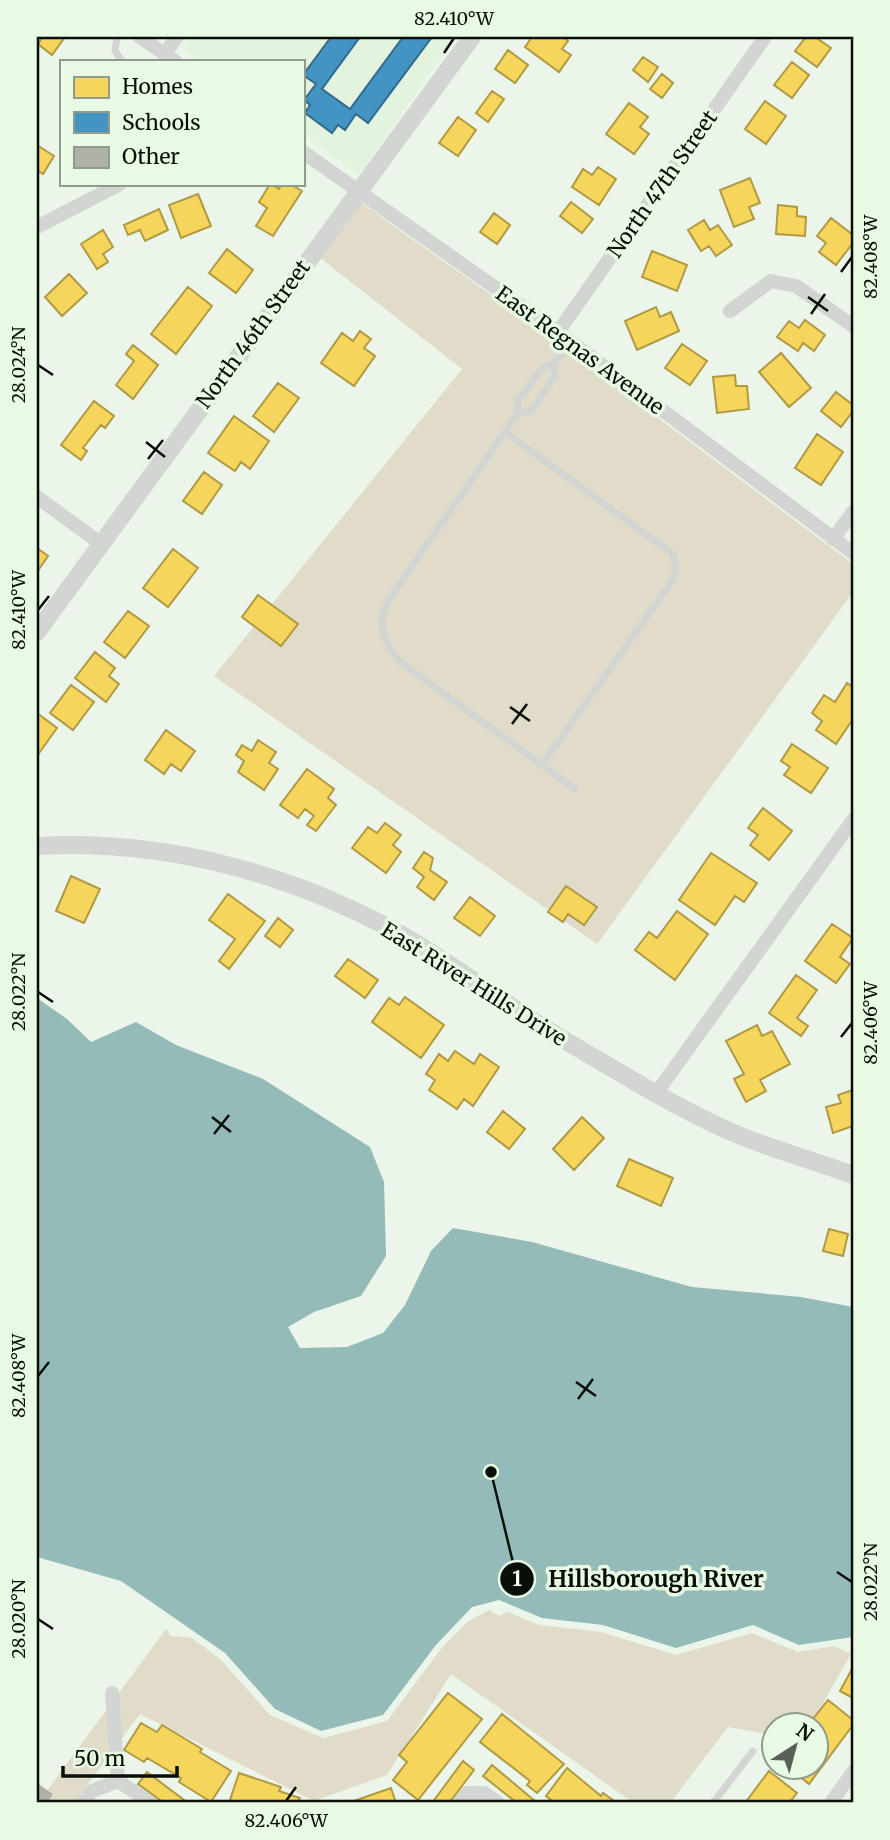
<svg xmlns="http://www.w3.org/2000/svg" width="890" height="1840" font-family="Merriweather,serif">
	<rect width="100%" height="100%" fill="#ecf5e9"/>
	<path fill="#e2f3de" d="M190,37H455L359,175L303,134V61H202L183,47Z"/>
	<path fill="#e0dcc9" d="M360,202L553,339L853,564V592L597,944L214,676L462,369L319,257Z
		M489,1610L499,1616L508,1612L539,1625L601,1632L676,1655L752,1633L798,1652L834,1646L851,1654L811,1724H774V1735L728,1727L670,1803H634L451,1674L387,1775L314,1801L140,1714L74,1803H38L166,1629L171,1636L192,1638L220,1659L270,1715L323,1738L387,1721L441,1649L467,1622Z"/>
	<path fill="#94bbb8" d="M37,998L67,1019L91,1042L136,1022L176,1045L263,1079L370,1147L384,1182L386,1256L361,1296L314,1312L288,1327L300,1348L347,1347L383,1333L405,1305L431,1251L453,1228L532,1242L692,1287L801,1297L853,1307V1637L799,1645L753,1625L676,1648L603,1625L542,1618L499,1600L472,1607L436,1645L383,1715L321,1731L275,1709L225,1653L121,1581L37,1557Z"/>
	<path fill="#f6d55c" stroke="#af9a43" stroke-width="2" d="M43,37H65L52,55L38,44Z
		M532,37H563L568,41L562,49L571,55L559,72L525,47Z
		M806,37H815L831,48L817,67L795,51Z
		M508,50L528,65L515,83L495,69Z
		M643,57L658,67L648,82L633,70Z
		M792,62L809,75L792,98L774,85Z
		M662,74L673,83L662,98L650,89Z
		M492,91L504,99L488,122L476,113Z
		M765,101L786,116L766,144L745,129Z
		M629,103L648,117L640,127L649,134L634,154L606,134Z
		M458,117L476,130L458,156L439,143Z
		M37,145L54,156L43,174L37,170Z
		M598,167L616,179L599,205L572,187L583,169L592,175Z
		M750,178L760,203L749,207L754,219L734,227L720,190Z
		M270,184L279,189L282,184H290L302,191L273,236L256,226L267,208L259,202Z
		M198,194L211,226L181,238L169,205Z
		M571,202L593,219L582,233L560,216Z
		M778,205L797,207V216L806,217L805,236L776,234Z
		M159,209L168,230L145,241L140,230L128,235L124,225Z
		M494,213L510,225L497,244L480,232Z
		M831,218L853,235V243L836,265L819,252L826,243L817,236Z
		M704,220L710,230L718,225L732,245L716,256L709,246L701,251L688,230Z
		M103,230L113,247L103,254L108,262L97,269L81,244Z
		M227,249L253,270L236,293L209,273Z
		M652,251L687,265L677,291L642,277Z
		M69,274L87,293L62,316L45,297Z
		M188,287L212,306L176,354L151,334Z
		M656,307L660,317L671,312L679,331L637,350L625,321Z
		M805,320L825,335L814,351L803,343L798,351L777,337L789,321L799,328Z
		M360,331L371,339L364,348L375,356L354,386L321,363L342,333L353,341Z
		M682,344L707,361L690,385L665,368Z
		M133,345L158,365L133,399L116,385L134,361L126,354Z
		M781,353L811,388L789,407L759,372Z
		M735,375L736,386H747L749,409L717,413L713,377Z
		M278,383L299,398L274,432L253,416Z
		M836,392L853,405V411L841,427L821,411Z
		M94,401L114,416L105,428L101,425L83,448L87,451L81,460L61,445Z
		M234,416L269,441L250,469L241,462L235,471L208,453Z
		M817,434L843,452L821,485L795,468Z
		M204,472L222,485L202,514L183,501Z
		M37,548L48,556L37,572Z
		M173,549L198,568L168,607L143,588Z
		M258,595L298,624L281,646L242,617Z
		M128,611L149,626L125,658L104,642Z
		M95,652L115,668L109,676L119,684L106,702L75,678Z
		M847,683L853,687V719L836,744L816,730L822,721L812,713L824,695L835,702Z
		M71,685L94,702L73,730L50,713Z
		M37,713L57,728L37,756Z
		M166,730L195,751L181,771L171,764L164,774L145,760Z
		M258,740L276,752L269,763L278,769L264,790L238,772L244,761L236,755L242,745L252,751Z
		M792,744L828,768L811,793L784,775L790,767L781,761Z
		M307,769L334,789L328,798L336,805L316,831L307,825L314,816L305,809L298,818L280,805Z
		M763,808L792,831L769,860L750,845L758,835L748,828Z
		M385,823L401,835L393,845L401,852L386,873L352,848L368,827L377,833Z
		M424,852L433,858L430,870L447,882L434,900L417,887L424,877L413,868Z
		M711,853L757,883L744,902L735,896L715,925L679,900Z
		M71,876L100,889L84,923L56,911Z
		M566,886L597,907L584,925L568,914L563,922L548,912Z
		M228,894L265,921L229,969L219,961L235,939L209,920Z
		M470,897L495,916L480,936L454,918Z
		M677,911L708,934L675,980L635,950L649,932L657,938Z
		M278,918L293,930L280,947L265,936Z
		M832,924L853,938L840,957L850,964L836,983L805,961Z
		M348,959L378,980L365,998L335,976Z
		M796,975L817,990L797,1018L808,1026L801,1036L769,1013Z
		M405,997L444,1025L421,1058L372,1022L389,998L399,1005Z
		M757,1025L762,1036L772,1031L790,1064L760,1080L766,1091L746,1102L734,1079L744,1074L726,1041Z
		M455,1051L474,1064L480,1054L499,1067L473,1106L464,1099L457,1109L429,1090L435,1080L426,1074L439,1054L448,1061Z
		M853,1090V1126L833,1133L826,1107L841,1103L838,1095Z
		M503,1111L525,1129L509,1149L487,1132Z
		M582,1117L604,1138L574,1170L553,1149Z
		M629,1159L673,1178L661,1206L617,1186Z
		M829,1229L848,1234L843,1256L823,1251Z
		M853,1667V1698L840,1691Z
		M448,1693L482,1719L418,1800L393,1780L407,1762L399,1755Z
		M828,1700L853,1720V1725L809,1784L787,1766H816V1724H809Z
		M502,1714L564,1764L537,1793L527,1785L530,1781L480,1742Z
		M141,1723L157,1732L162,1725L202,1749L200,1752L231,1771L211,1802L179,1782L181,1778L147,1758L144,1762L124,1750Z
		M463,1761L474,1770L459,1790L449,1803H432Z
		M492,1765L535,1801L533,1803H517L483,1776Z
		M567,1768L601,1796L603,1793L617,1803H555L546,1796Z
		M769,1771L797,1793L789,1803H745Z
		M147,1772L188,1803H164L138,1784Z
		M239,1773L281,1787L279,1791L300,1798L298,1801L304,1803H229Z
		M391,1788L396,1803H348Z"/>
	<path fill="#4393c3" stroke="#326b8b" stroke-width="2" d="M331,37H360L322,89L350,109L403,37H432L368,123L356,114L345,130L338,125L332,133L305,113L310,105L304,100L316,84L303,75Z"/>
	<path fill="#adb1a7" d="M37,1783L53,1794L47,1803H37Z"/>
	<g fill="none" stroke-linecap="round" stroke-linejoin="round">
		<path stroke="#d2d5d2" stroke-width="7" d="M117,37L115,51L122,61
			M570,341L553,365L543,367L517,402L518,413L390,598C375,622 383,640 399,661L575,789
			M518,413L531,411L555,376L553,365
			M505,432L673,554L676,570L672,581L542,765
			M713,1803L753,1751"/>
		<path stroke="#d2d5d2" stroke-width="14" d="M140,37L175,61
			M164,54L177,37
			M303,152L558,332L853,553
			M37,227L120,184
			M730,311L771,281L796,286L853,326
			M558,332L765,37
			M37,497L100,543
			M833,539L853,512
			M657,1092L853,820
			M112,1693L118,1781L151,1803
			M83,1803L92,1791L118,1781
			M459,1803L467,1793H484L498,1803
			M831,1803L853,1772"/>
		<path stroke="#d2d5d2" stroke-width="18" d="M37,632L472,37
			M37,846C165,839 290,873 402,935C460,968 513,1011 571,1044C626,1076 684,1113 743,1137C779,1151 817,1162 853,1175"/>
	</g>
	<path fill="none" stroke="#090f08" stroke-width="2.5" d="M444,53L454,38M841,272L852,257M808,297L828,311M811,314L825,294M38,365L53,375M146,442L165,457M148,459L163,440M38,610L49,596M510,707L530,721M512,724L527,704M38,992L53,1002M841,1037L852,1023M212,1117L231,1132M214,1134L229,1115M38,1376L49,1362M576,1382L596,1396M578,1399L593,1379M837,1572L852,1582M38,1619L53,1629M286,1801L296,1787"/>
	<g text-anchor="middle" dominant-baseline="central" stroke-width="7" stroke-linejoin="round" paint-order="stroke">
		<g font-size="21" fill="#090f08" stroke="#e8fae4">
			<text transform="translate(662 184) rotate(-55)">North 47th Street</text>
			<text transform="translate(253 334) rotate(-54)">North 46th Street</text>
			<text transform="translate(580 350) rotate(36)">East Regnas Avenue</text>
			<text transform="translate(474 984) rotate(32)">East River Hills Drive</text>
		</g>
	</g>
	<path fill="none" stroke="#090f08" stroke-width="2.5" d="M491 1472L517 1579"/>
	<g fill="#090f08" stroke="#e8fae4" stroke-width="2.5">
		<circle cx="491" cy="1472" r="7"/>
		<circle cx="517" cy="1579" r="18"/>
	</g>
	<g font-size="21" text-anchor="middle" font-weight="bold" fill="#fff">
		<text x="517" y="1586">1</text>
	</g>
	<g font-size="23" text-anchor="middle" font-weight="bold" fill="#090f08" stroke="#e8fae4" stroke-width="7" stroke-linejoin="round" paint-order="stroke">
		<text x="656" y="1587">Hillsborough River</text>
	</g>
	<rect width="890" height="1840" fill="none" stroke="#e8fae4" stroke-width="77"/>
	<rect x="60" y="60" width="245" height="126" fill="#e8fae4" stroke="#8f9c8c" stroke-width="2"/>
	<rect x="74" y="77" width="35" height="21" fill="#f6d55c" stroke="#8f9c8c" stroke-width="2"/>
	<text x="122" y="94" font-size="21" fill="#090f08">Homes</text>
	<rect x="74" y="112" width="35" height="21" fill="#4393c3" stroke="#8f9c8c" stroke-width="2"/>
	<text x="122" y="130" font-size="21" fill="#090f08">Schools</text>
	<rect x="74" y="147" width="35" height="21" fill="#adb1a7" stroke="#8f9c8c" stroke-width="2"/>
	<text x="122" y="164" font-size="21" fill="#090f08">Other</text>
	<g transform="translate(795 1746) rotate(36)"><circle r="33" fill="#e8fae4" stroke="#8f9c8c" stroke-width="2"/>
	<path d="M0-5L12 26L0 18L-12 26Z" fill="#586057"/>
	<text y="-10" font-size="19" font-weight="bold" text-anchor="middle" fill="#090f08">N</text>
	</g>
	<path d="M63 1766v10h114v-10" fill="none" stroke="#090f08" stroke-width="3.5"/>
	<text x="74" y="1766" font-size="21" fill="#090f08" stroke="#e8fae4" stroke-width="5" paint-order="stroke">50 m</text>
	<rect x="38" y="38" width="814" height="1763" fill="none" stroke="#090f08" stroke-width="2.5"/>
	<g font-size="18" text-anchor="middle" fill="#090f08">
		<text x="454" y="25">82.410°W</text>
		<text transform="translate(871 257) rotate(-90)" y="6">82.408°W</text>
		<text transform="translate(19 365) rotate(-90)" y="6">28.024°N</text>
		<text transform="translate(19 610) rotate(-90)" y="6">82.410°W</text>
		<text transform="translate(19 992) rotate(-90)" y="6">28.022°N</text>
		<text transform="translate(871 1023) rotate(-90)" y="6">82.406°W</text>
		<text transform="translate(19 1376) rotate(-90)" y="6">82.408°W</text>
		<text transform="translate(871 1582) rotate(-90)" y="6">28.022°N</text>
		<text transform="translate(19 1619) rotate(-90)" y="6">28.020°N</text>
		<text x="286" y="1827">82.406°W</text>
	</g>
</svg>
